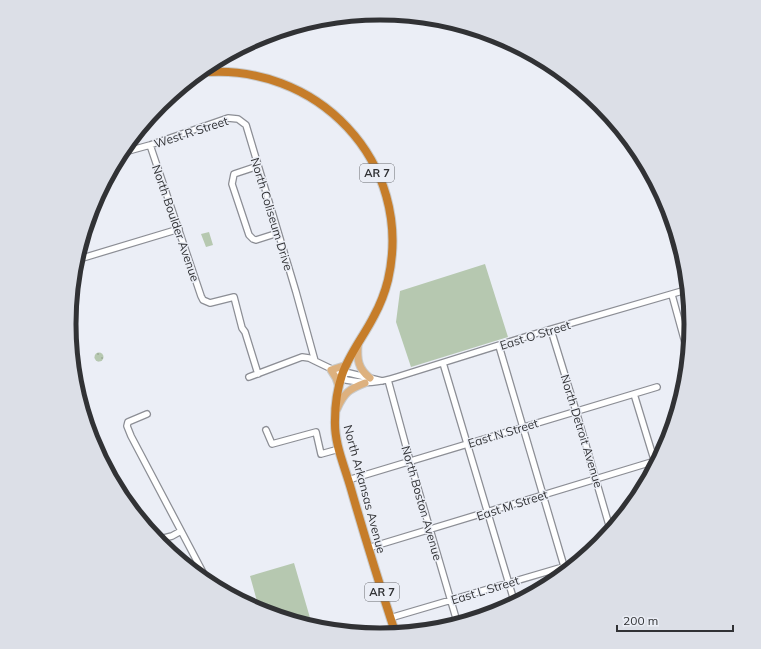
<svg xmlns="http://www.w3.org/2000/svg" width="761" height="649" font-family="Mulish,sans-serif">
	<defs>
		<pattern id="green-dots" width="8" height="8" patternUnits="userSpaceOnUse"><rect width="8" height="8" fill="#b6c8b0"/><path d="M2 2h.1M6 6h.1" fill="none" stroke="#9dac98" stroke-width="1.8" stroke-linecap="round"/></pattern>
	</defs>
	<rect width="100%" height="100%" fill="#ebeef6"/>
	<path fill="url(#green-dots)" d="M94.5 357a4.5 4.5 0 1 1 9 0a4.5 4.5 0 1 1-9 0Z"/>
	<path fill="#b6c8b0" d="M209,232L213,245L206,247L201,234Z
		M485,264L508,337L411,367L396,322L400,291Z
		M294,563L313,628L260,612L250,576Z"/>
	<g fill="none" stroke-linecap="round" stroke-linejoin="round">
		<defs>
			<path id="minor" d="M150,145L201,296L203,300L210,303L234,297L242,328L245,332L258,374
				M121,153L150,145L228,118L238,119L246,125L296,292L315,361L342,374L346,380C366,384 378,383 397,377L541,332L689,289
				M258,166L234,174L232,184L249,235L253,239L256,240L278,233
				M76,260L179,229
				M672,295L689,357
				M551,330L576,411L611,532
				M499,346L566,573
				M443,363L515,604
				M342,374L349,373L382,381
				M249,377L302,357L309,358L315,361
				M388,380L410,461L458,625
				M634,394L656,466
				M147,414L128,422L127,426L131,436L207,580
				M266,430L272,444L316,432L321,454L339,449
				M348,480L657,387
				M156,540L172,536L181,531
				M368,548L655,461
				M390,618L580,562"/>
			<path id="major" d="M358,345C357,359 358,369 370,378
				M339,387L336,378L331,370L347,365
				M337,409C344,393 349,389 365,383"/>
			<path id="highway" d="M198,73C316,60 415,162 388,280C385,292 380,305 374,316C364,336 349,354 342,375C337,390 335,405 335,420C334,444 345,467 351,489C365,538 380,586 396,635"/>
		</defs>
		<use href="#minor" stroke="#8c8e95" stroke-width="8"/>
		<use href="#major" stroke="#c9caca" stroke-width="9"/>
		<use href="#highway" stroke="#c9caca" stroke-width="10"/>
		<use href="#minor" stroke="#fff" stroke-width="5.5"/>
		<use href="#major" stroke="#ddb17f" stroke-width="7"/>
		<use href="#highway" stroke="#c67d2a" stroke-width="8"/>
	</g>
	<g text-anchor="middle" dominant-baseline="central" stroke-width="3" stroke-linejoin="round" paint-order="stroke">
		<g fill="#ebeef6" stroke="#696a6f" stroke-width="1">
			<rect x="360" y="164" width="34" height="18" rx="3"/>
			<rect x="365" y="583" width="34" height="18" rx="3"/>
		</g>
		<g font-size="11" font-weight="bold" fill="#313235">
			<text x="377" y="173">AR 7</text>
			<text x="382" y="592">AR 7</text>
		</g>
		<g font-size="12" fill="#313235" stroke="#ebeef6">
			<text transform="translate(191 132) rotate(-18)">West R Street</text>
			<text transform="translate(272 214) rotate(73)">North Coliseum Drive</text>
			<text transform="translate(176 223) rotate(71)">North Boulder Avenue</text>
			<text transform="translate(535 335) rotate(-17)">East O Street</text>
			<text transform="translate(582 431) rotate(73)">North Detroit Avenue</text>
			<text transform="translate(503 433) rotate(-17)">East N Street</text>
			<text transform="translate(365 489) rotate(75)">North Arkansas Avenue</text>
			<text transform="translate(422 503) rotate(74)">North Boston Avenue</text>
			<text transform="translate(512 505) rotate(-18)">East M Street</text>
			<text transform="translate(485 590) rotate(-17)">East L Street</text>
		</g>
	</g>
	<path d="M0 0H761V649H0ZM76 324a304 304 0 1 1 608 0a304 304 0 1 1-608 0Z" fill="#dcdfe7" fill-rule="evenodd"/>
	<path fill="none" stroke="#313235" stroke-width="5" d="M76 324a304 304 0 1 1 608 0a304 304 0 1 1-608 0Z"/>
	<path d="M617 625v6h116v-6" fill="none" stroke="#313235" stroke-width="2"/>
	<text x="623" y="625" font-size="12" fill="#313235" stroke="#ebeef6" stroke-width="3" paint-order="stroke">200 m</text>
</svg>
